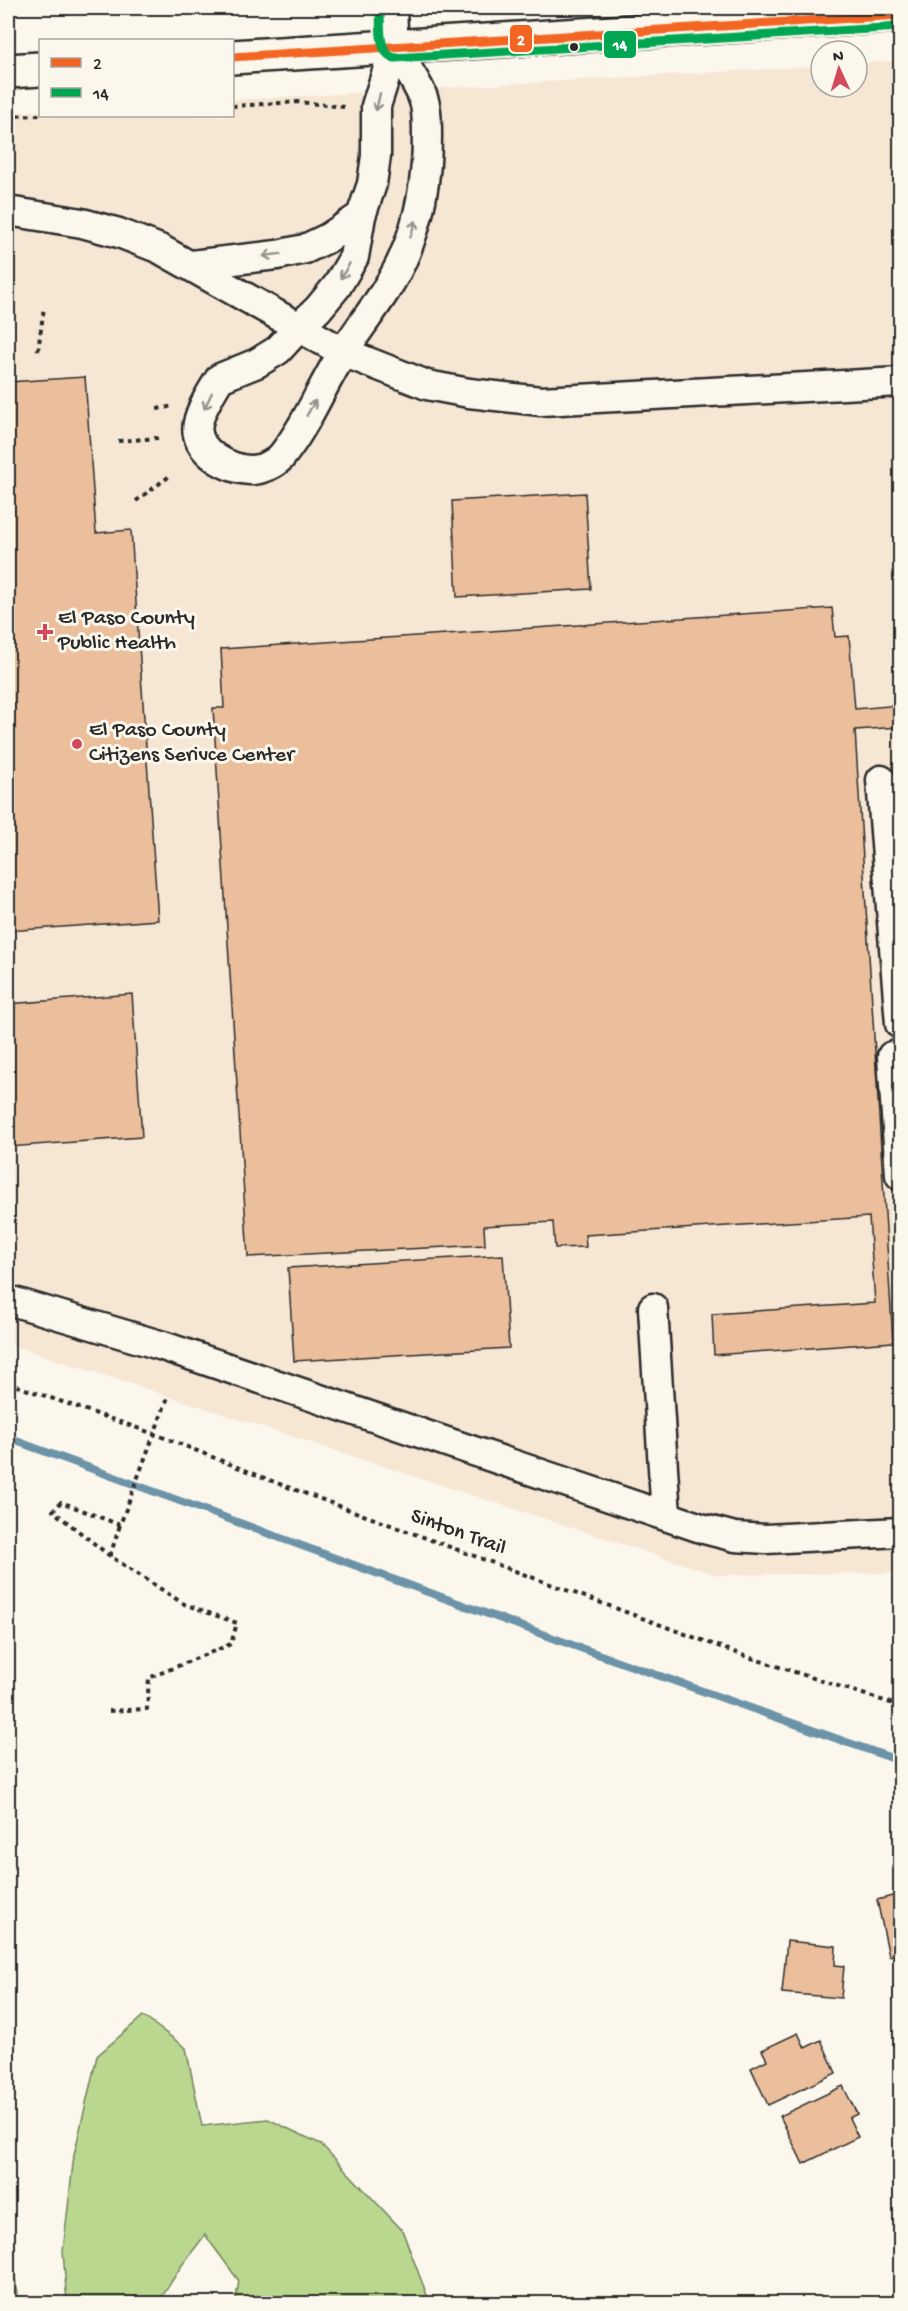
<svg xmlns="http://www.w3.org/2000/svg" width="908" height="2311" font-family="'Gochi Hand',sans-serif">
	<rect width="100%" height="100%" fill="#fbf7ec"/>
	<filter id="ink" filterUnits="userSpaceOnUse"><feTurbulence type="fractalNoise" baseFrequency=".0167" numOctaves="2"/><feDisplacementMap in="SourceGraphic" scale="12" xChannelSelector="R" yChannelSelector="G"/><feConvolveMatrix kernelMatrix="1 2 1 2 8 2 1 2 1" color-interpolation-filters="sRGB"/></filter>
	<g filter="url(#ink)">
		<path fill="#f6e6d4" d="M900,61V1573L717,1575L8,1344V113L40,111V116H232L233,100L821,66V87H857V63Z"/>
		<path fill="#b9d78f" stroke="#72815d" stroke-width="1.5" d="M143,2016L186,2048L202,2126L268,2119L321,2144L402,2230L430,2303H235L239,2281L205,2235L182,2265L158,2303H67L63,2251L74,2155L97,2056Z
			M8,2223L17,2292V2303H8Z"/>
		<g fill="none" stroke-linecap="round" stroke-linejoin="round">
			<path stroke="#6c93a7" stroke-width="8" d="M8,1438L575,1646L900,1761"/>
		</g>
		<path fill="#ecbf9c" stroke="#2b2b2b" stroke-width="1.5" d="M85,377L96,533L131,530L158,920L8,931V382Z
			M585,493L591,589L457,597L452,501Z
			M832,608L835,637L849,636L855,709L900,705V727L855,730L893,1342L714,1355L712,1314L875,1303L869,1217L585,1235L586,1247L555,1248L553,1222L484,1226L485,1245L248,1257L213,708H224L221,649Z
			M132,994L142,1137L8,1147V1004Z
			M503,1255L509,1348L294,1361L288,1268Z
			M900,1894V1953L889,1956L877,1900Z
			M787,1941L836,1946L835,1965L844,1966L841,1998L782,1993Z
			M798,2033L805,2048L821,2040L836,2073L768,2105L751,2068L767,2060L762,2050Z
			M843,2086L857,2114L849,2118L858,2137L803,2164L780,2116Z"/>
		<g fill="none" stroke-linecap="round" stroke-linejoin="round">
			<defs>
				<path id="minor" d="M8,211L82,223L119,233L160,249L343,352L427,385L469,393L541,401L900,382
					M361,216L354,257L337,286L318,309L299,327L278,350L257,363L220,378C212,391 201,408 198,423C192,451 230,471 253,470C263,469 274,464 281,457C307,425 322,385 344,351C364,320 389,291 404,256C420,219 427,176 427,136C427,126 427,114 425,105C421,85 404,67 396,48C392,36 393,20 392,8
					M191,265L277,255L305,249L328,238L361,216L372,184L376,156V106L395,46
					M881,780L900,1024
					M900,1055L892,1056L900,1175
					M8,1300L163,1346L704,1529L735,1537L766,1539L900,1532
					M653,1308L666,1516"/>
				<path id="major" d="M232,57L900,15
					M8,71L40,69"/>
			</defs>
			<use href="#minor" stroke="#2b2b2b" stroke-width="33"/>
			<use href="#major" stroke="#2b2b2b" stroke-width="38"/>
			<path stroke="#2b2b2b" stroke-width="4" stroke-dasharray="4.5 4.5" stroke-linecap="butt" d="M232,106L298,102L345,107
				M8,116L40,115
				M38,351L44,307
				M157,409L174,406
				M118,441L158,438
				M136,501L171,475
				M8,1383L160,1436L277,1483L742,1655L900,1706
				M110,1556L120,1525
				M109,1711L147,1709L149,1678L231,1644L237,1623L184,1604L110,1556L53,1511L61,1502L120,1525L168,1397"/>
			<use href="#minor" stroke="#fbf7ec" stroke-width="28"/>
			<use href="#major" stroke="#fbf7ec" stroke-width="33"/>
			<defs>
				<path id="bus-1" d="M232,57L900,15"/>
				<path id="bus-2" d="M380,9C381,24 377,54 395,58L900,27"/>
			</defs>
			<use href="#bus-1" stroke="#fbf7ec" stroke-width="14"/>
			<use href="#bus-2" stroke="#fbf7ec" stroke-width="14"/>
			<use href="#bus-1" stroke="#f26522" stroke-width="9"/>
			<use href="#bus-2" stroke="#00a651" stroke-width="9"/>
		</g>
		<defs><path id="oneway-shaft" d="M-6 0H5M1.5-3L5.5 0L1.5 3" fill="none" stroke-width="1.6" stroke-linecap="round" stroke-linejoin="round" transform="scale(1.5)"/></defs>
		<g stroke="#93918c">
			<use href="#oneway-shaft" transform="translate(378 102) rotate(103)"/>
			<use href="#oneway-shaft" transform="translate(413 229) rotate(-72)"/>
			<use href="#oneway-shaft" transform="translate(272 255) rotate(173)"/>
			<use href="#oneway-shaft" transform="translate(345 271) rotate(121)"/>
			<use href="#oneway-shaft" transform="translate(208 401) rotate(115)"/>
			<use href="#oneway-shaft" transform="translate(311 408) rotate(-60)"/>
		</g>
	</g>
	<circle fill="#2b2b2b" stroke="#fbf7ec" stroke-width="2" cx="574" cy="47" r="5"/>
	<g fill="#d1495b" stroke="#fbf7ec" stroke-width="2">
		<path d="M42 623h6v6h6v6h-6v6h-6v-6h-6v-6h6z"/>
		<circle cx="77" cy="744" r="6"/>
	</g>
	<g text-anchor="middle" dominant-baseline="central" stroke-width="6" stroke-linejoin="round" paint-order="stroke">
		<g font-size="22" fill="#2b2b2b" stroke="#fbf7ec" text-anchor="start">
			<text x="58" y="619">El Paso County<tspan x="58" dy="25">Public Health</tspan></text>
			<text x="89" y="731">El Paso County<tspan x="89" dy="25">Citizens Serivce Center</tspan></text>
		</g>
		<g font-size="22" fill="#2b2b2b" stroke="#fbf7ec">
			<text transform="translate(458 1533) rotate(20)">Sinton Trail</text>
		</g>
	</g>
	<g stroke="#fbf7ec" stroke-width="2">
		<rect x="509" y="24" width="24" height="29" rx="6" fill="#f26522"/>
		<rect x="603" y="30" width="34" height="29" rx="6" fill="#00a651"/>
	</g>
	<g font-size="16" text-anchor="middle" font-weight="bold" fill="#fff">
		<text x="521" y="45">2</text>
		<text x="620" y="50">14</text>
	</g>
	<rect width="908" height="2311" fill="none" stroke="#fbf7ec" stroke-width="30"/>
	<rect x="15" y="15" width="878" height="2281" fill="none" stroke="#2b2b2b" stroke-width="2" filter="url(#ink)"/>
	<rect x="39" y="39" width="195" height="78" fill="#fbf7ec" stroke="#a8a59f" stroke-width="1.5"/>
	<rect x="51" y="58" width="30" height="9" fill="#f26522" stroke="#a8a59f" stroke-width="1.5"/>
	<text x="93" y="69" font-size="18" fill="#2b2b2b">2</text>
	<rect x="51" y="88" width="30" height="9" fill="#00a651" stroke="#a8a59f" stroke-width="1.5"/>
	<text x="93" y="99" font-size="18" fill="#2b2b2b">14</text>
	<g transform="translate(839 69) rotate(356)"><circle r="28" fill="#fbf7ec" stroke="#a8a59f" stroke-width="1.5"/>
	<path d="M0-4.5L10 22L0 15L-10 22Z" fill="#d1495b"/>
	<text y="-9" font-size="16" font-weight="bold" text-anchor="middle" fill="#2b2b2b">N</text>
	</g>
</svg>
